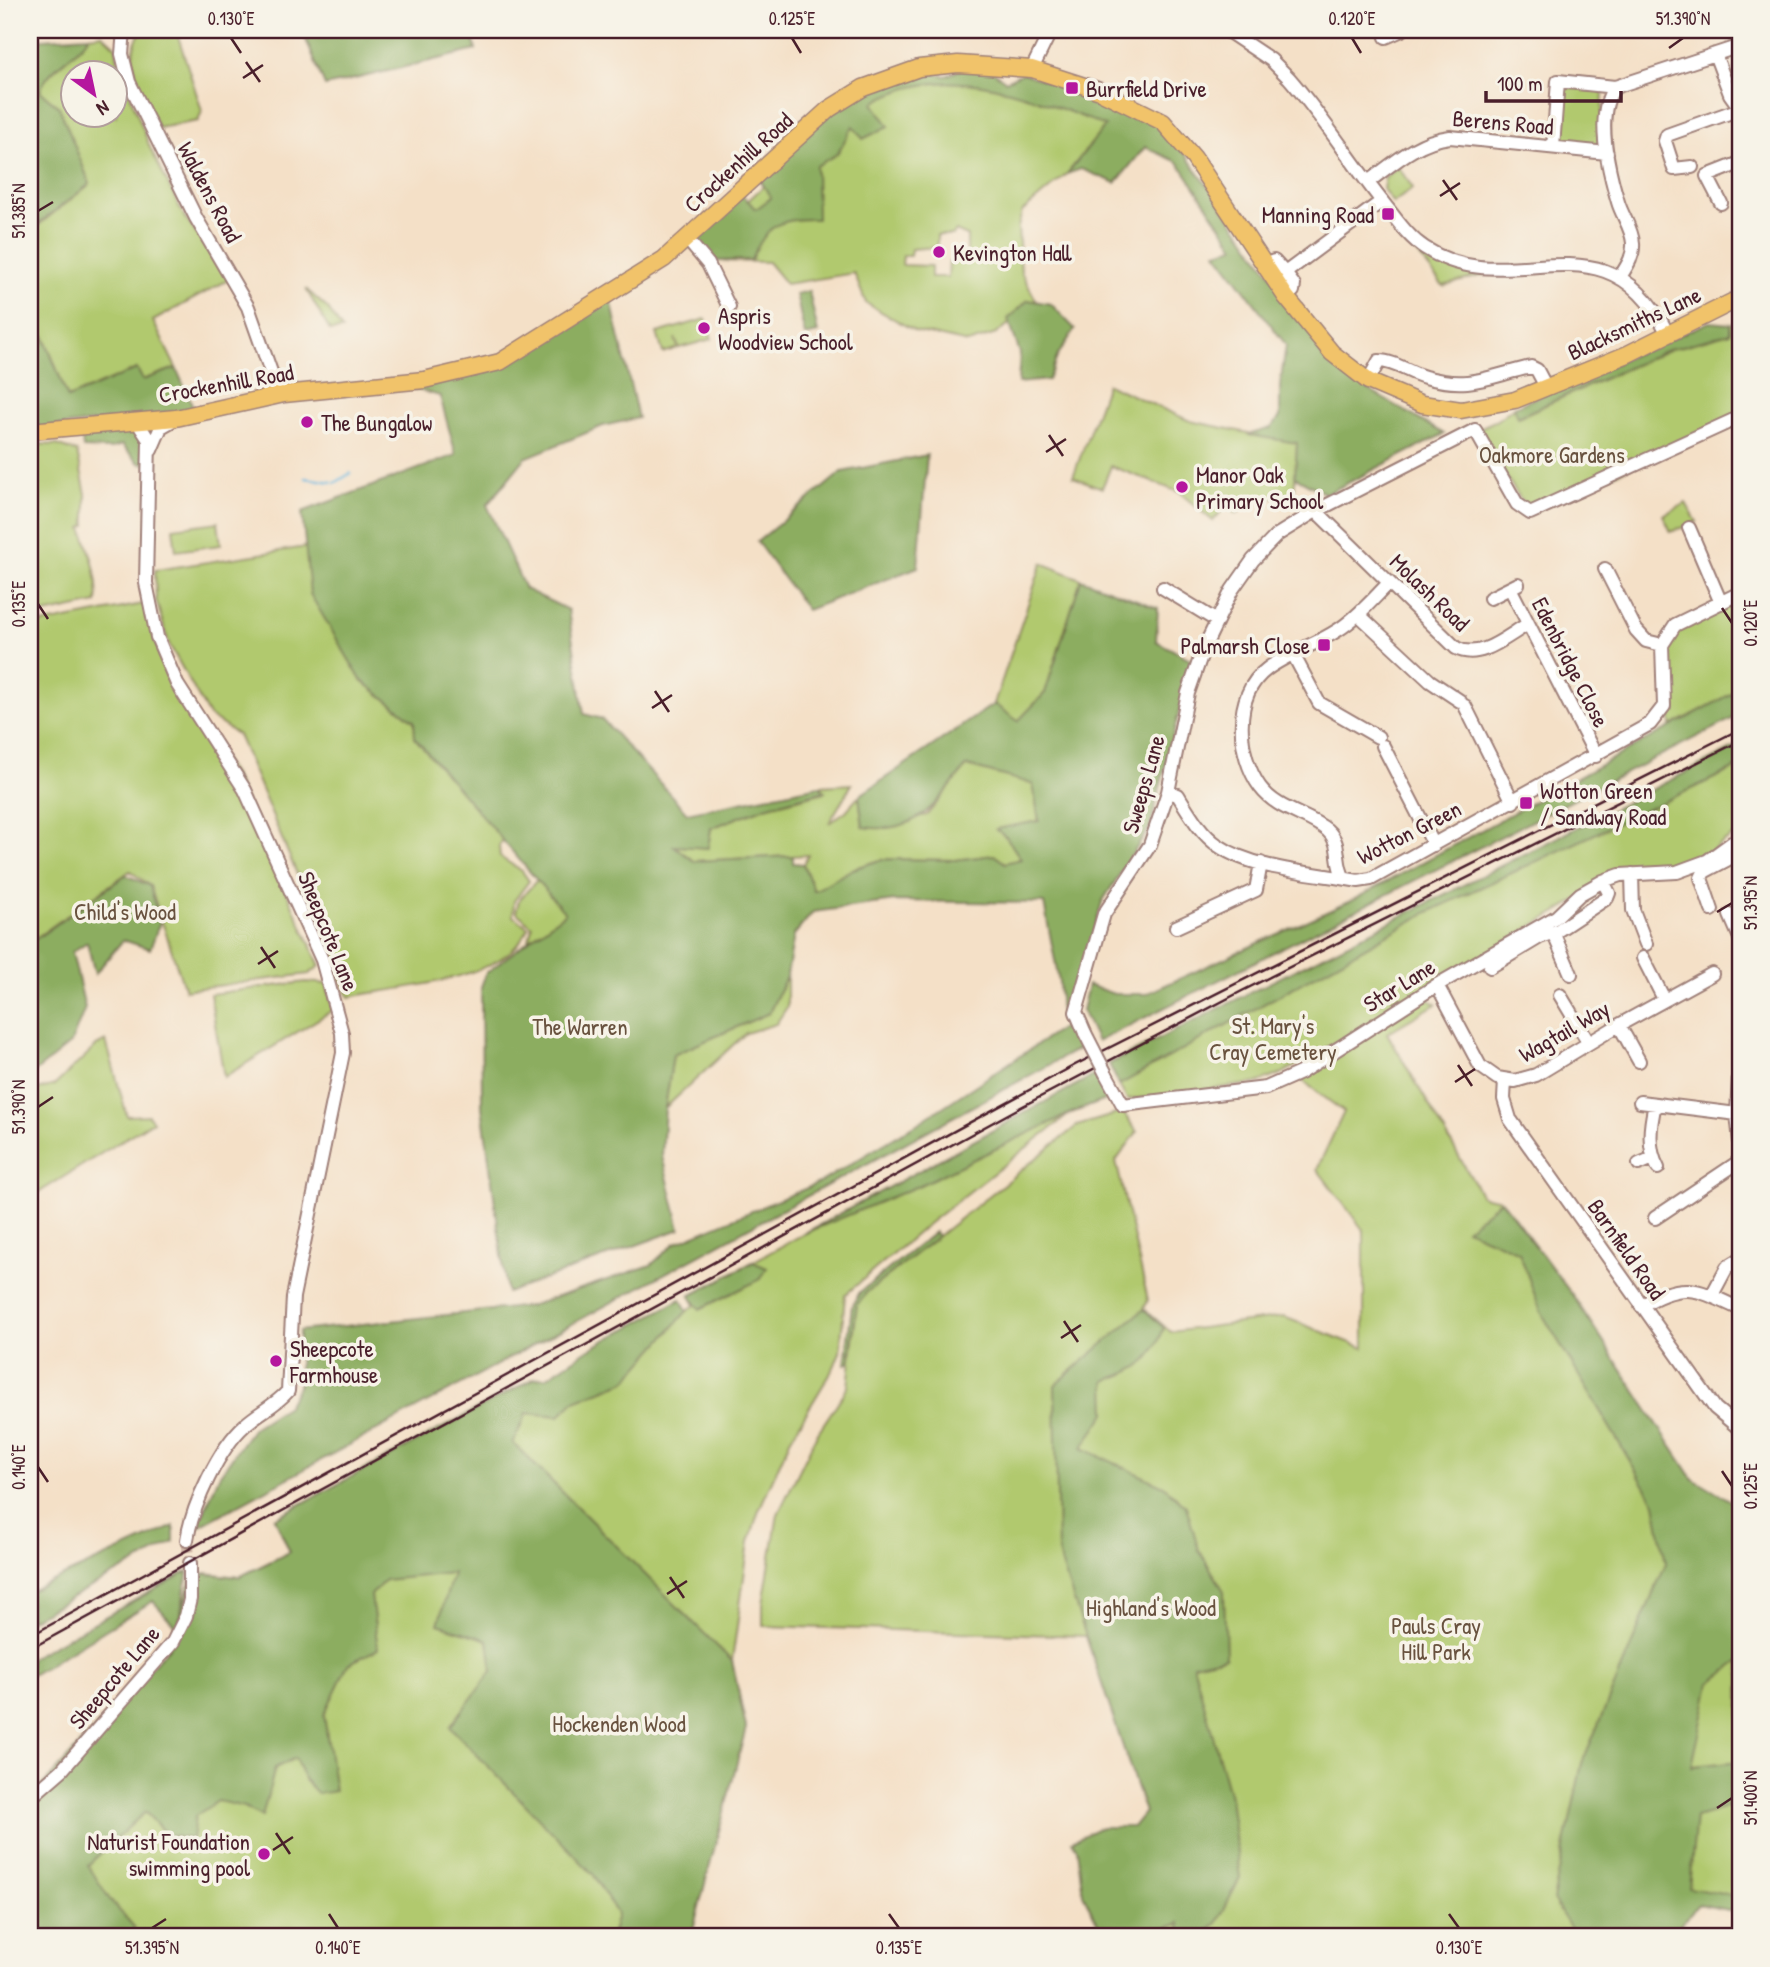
<svg xmlns="http://www.w3.org/2000/svg" width="1770" height="1967" font-family="'Patrick Hand',sans-serif">
	<rect width="100%" height="100%" fill="#f7f3e8"/>
	<filter id="ink" filterUnits="userSpaceOnUse"><feTurbulence type="fractalNoise" baseFrequency=".0143" numOctaves="2"/><feDisplacementMap in="SourceGraphic" scale="14" xChannelSelector="R" yChannelSelector="G"/><feConvolveMatrix kernelMatrix="1 2 1 2 8 2 1 2 1" color-interpolation-filters="sRGB"/></filter>
	<filter id="wash" filterUnits="userSpaceOnUse"><feTurbulence type="fractalNoise" baseFrequency=".00686" numOctaves="4" result="noise"/><feDisplacementMap in="SourceGraphic" scale="28" xChannelSelector="R" yChannelSelector="G"/><feGaussianBlur stdDeviation="1.57" result="paint"/><feColorMatrix in="noise" values="0 0 0 0 0 0 0 0 0 0 0 0 0 0 0 0 0 1.4 0 .05"/><feComposite in="paint" operator="in"/></filter>
	<g filter="url(#wash)">
		<rect width="100%" height="100%" fill="#f4e0c7"/>
		<path fill="#b1c96e" stroke="#7e744c" stroke-width="2" fill-rule="evenodd" d="M143,30H176L202,111L198,121L158,128C147,100 118,56 143,30Z
			M102,34L116,47L119,66L151,150L185,218L230,279L153,321L176,368L142,380L136,369L68,398L30,299V232L90,184L59,107L40,91C48,67 76,58 89,36ZM74,74H116V116H74Z
			M975,78L1126,114L1067,174L1022,212L1018,227L1021,272L1037,302L996,334L968,343L915,331L866,303L854,273L786,284L768,262L716,261L701,244L809,144L895,85ZM956,231L967,236V262H949L948,277H931V266L902,265L903,256H910L911,249L937,247V235H953Z
			M1570,87L1601,90L1603,93L1601,142L1595,148L1557,142L1563,91Z
			M1398,167L1413,188L1393,203L1383,189L1385,177Z
			M1404,237C1430,259 1453,269 1487,274L1443,286Z
			M306,289L328,309L342,330L330,331Z
			M706,319L712,339L679,348L675,338L678,348L663,353L657,333Z
			M1740,323V417L1530,513L1475,430L1497,420L1514,407L1519,417L1668,350L1729,333L1730,324Z
			M1107,384L1190,421L1297,443L1294,497C1269,495 1256,499 1236,514L1226,506L1213,521L1179,492L1111,466L1102,488L1073,477Z
			M36,444L57,445L77,452L86,494V525L82,528C90,552 100,577 97,603L30,617V446Z
			M1686,503L1697,522L1671,532L1663,515Z
			M218,522L221,545L176,551L173,528Z
			M306,547L361,680L414,721L506,835L499,846L500,857L522,871L529,881L514,901L513,916L528,927C510,981 399,987 349,997L238,735L209,716L169,644L156,600L155,570Z
			M1042,563L1081,579L1045,693L1018,722L994,704Z
			M1740,601V690L1671,726L1668,648L1679,630Z
			M143,604L165,670L235,778L320,966L309,974L185,990L150,886L130,871L30,942V626Z
			M967,766L1034,784L1039,821L997,829L1007,838L1021,859L1005,863L994,855L955,860L883,859L853,869L814,891L803,864L808,855L694,861L672,845L708,848L711,828L765,807L825,792L821,786L852,784L829,823L846,811L859,796L863,827L927,815Z
			M1740,766V830L1705,856L1673,869L1628,870L1283,1073L1257,1083L1127,1100L1119,1085L1426,913Z
			M537,880L566,913L529,940L532,926L516,912L519,900Z
			M787,975V1007L776,1024L746,1033L665,1108L673,1055L769,1013Z
			M306,982L327,984L333,1010L224,1077L210,994Z
			M1426,998L1436,1004L1387,1033L1482,1196L1501,1200L1573,1296L1693,1479L1740,1527V1912L1698,1904L1678,1927L1681,1937H1110L1101,1827H1133L1145,1812L1086,1636L763,1626V1604L778,1514L817,1434L848,1387L857,1304L866,1293L1077,1126L1123,1112L1137,1132L1116,1161L1148,1300L1144,1309L1171,1332L1284,1317L1364,1348V1231L1317,1169L1344,1112L1299,1078Z
			M106,1041L127,1116L148,1115L153,1121L30,1198V1092L55,1085L96,1046Z
			M1100,1072L1114,1097L1071,1113L929,1223L845,1295L840,1352L834,1367L790,1440L759,1510L749,1542L732,1661L746,1728L658,1937H30L164,1656L193,1577L206,1573L239,1577L290,1552L275,1518L700,1630L513,1443L527,1413L559,1416L574,1401L626,1381L678,1318L695,1305L690,1296Z"/>
		<path fill="#8cad61" stroke="#6b6646" stroke-width="2" d="M302,30H471L476,50L325,86Z
			M89,36C76,58 48,66 40,91L59,107L90,184L30,230V40Z
			M966,67L990,69L1006,81L1022,73L1110,102L1154,123L1185,154L1331,359L1367,389L1444,434L1326,494L1295,477L1297,443L1248,435L1271,428L1280,417V386L1286,345L1216,252L1235,247L1178,162L1145,147L1116,183L1081,169L1067,174L1105,126C1030,96 949,58 873,103L889,126L863,139L853,126L837,154L816,166L817,219C778,218 767,225 751,260L716,261L697,240L742,195L756,209L771,198L759,178L827,116L865,92L921,72L946,76Z
			M809,291L818,333L805,336L796,294Z
			M610,296L638,418L603,426L525,458L487,505L525,589L568,610L584,714L602,719L687,813L819,786L825,791L765,807L711,828L708,848L674,846L694,861L793,856V863L803,864L814,891L853,869L883,859L955,860L994,855L1005,863L1021,859L1007,838L996,829L1039,821L1033,784L967,766C935,804 918,835 863,827L859,796L994,704L1018,721L1045,693L1081,579L1158,608L1156,641L1192,660L1150,827L1102,902L1071,1014L1061,1017L1059,982L1044,903L895,901L813,912L794,935L787,975L769,1013L673,1055L665,1108L662,1156L680,1229L507,1293L482,1107L481,987L486,973L565,913L415,738L414,721L361,680L310,594L302,512L456,455L440,396L414,389L497,367Z
			M1028,300L1051,304L1075,329L1058,355L1048,380L1018,383L1020,353L1008,319Z
			M30,302L68,398L137,369L143,380L176,368L195,411L30,429Z
			M1709,322L1730,324V333L1668,350L1518,417L1514,407Z
			M135,423L142,431L145,464L139,463L122,445L109,449L83,448L81,429Z
			M927,455L918,567L807,610L757,542L842,472Z
			M1740,689V715L1097,1042L1082,1010L1088,985L1114,994H1146L1355,899Z
			M1740,745V766L1426,913L1119,1085L1109,1064Z
			M126,875L150,886L160,922L150,949L123,940L95,974L87,942L72,952L85,1008L71,1043L30,1076V943Z
			M1070,1023L1082,1047L198,1527L219,1476L253,1428L287,1406L299,1385V1331L530,1306L651,1265L675,1243L819,1183L920,1122Z
			M1100,1072L1114,1097L1071,1113L918,1186L803,1234Z
			M1501,1200L1573,1296L1693,1479L1740,1506V1661L1710,1683L1692,1766L1740,1761V1804L1696,1817L1689,1888L1740,1897V1912L1698,1904L1678,1927L1681,1937H1576L1553,1900L1582,1763L1666,1563L1655,1503L1541,1312L1519,1252L1466,1229Z
			M935,1232L938,1236L866,1293L857,1304L849,1363L845,1364L852,1305L860,1292Z
			M753,1262L767,1268L761,1279L700,1309L690,1296Z
			M681,1299L687,1311L626,1381L574,1401L559,1416L527,1413L513,1443L732,1661L746,1728L691,1937H611L617,1914L593,1874L450,1727L492,1671L488,1640L438,1624L453,1573L385,1580L371,1595L378,1649L348,1664L324,1715L335,1791L318,1794L304,1779L295,1758L275,1768L262,1817L244,1807L218,1801L195,1816L192,1839L167,1835L145,1812L88,1865L110,1900L135,1928L126,1937H30V1799L174,1642L192,1577L206,1574L239,1577L290,1552L275,1518L535,1378L547,1377L589,1349Z
			M1144,1309L1164,1328C1150,1365 1141,1368 1105,1381L1106,1413L1082,1448L1164,1486L1186,1506L1199,1550L1224,1591L1226,1657L1193,1664L1230,1797L1240,1878L1217,1923L1200,1937L1181,1934L1180,1923L1159,1931L1158,1937H1105L1083,1894L1077,1849L1072,1841L1101,1827H1133L1145,1812L1058,1553L1055,1385Z
			M174,1526V1542L30,1620V1591Z
			M188,1571L178,1629L153,1601L30,1676V1658Z"/>
		<g fill="none" stroke-linecap="round" stroke-linejoin="round">
			<path stroke="#62b4dd" stroke-width="2.5" d="M306,478L332,482
				M335,483L351,473"/>
		</g>
	</g>
	<g filter="url(#ink)">
		<g fill="none" stroke-linecap="round" stroke-linejoin="round">
			<path stroke="#d2b9a8" stroke-width="12" stroke-dasharray="12 6" stroke-linecap="butt" d="M187,1540L190,1563"/>
			<defs>
				<path id="minor" d="M124,30L122,54L129,82L196,218L248,307L271,372L284,394
					M1226,30L1271,60L1289,78C1324,118 1352,164 1385,205C1397,220 1408,237 1425,248C1512,305 1604,208 1668,334
					M1386,37L1402,30
					M1715,54L1730,94L1740,108
					M1032,69L1051,30
					M1615,87C1594,113 1609,172 1618,202C1622,216 1632,228 1633,243C1634,256 1627,266 1620,277
					M1553,147L1558,81L1615,87L1740,46
					M1692,167L1674,169L1665,141L1667,135L1740,109
					M1368,182C1394,163 1417,141 1450,137L1607,153
					M1721,203L1707,176L1740,163
					M686,238L708,264L729,307
					M1264,265L1274,261L1285,273
					M1286,297L1293,291L1294,285L1285,273L1382,201
					M1368,381L1379,361C1394,361 1410,373 1425,377C1470,390 1489,376 1531,367L1537,370L1546,387
					M136,420L149,440L146,583L157,637L177,684L245,790L322,960L342,1033L343,1053L293,1297L288,1391C275,1406 259,1412 245,1425C219,1448 192,1506 187,1540
					M1475,430L1517,504L1530,513L1740,417
					M151,450L161,427L175,419
					M1316,511L1456,648C1480,661 1507,636 1528,624
					M1689,528L1721,603
					M1605,569L1636,630L1646,641L1662,645
					M1163,588L1217,621
					M1510,588L1596,756
					M1490,598L1518,584
					M1358,614L1430,681L1460,701
					M1293,654L1319,703L1378,737
					M1465,706L1513,802
					M1383,746L1434,845
					M1168,792L1178,795C1189,813 1201,834 1219,846C1254,870 1317,873 1358,881L1371,879L1650,724L1664,706L1662,645L1675,625L1740,593
					M1632,874L1633,910L1646,944
					M1344,878C1334,862 1343,844 1327,830C1306,813 1278,811 1260,787C1237,755 1232,695 1267,669C1289,653 1315,645 1338,630C1357,618 1373,599 1389,583
					M1712,910L1701,878L1704,872L1740,853
					M1730,915L1740,938
					M1176,927L1256,890L1261,863
					M1643,958L1664,999
					M1490,967L1540,937L1557,931
					M1571,974L1555,937L1557,931L1607,898L1609,893L1603,881
					M1437,985L1480,1066L1497,1078L1515,1081L1536,1075L1619,1025L1712,974
					M1560,995L1589,1043
					M1619,1025L1639,1061
					M1085,1033L1076,1012L1104,914L1150,845L1168,792L1188,693L1203,650L1232,590L1253,560L1277,535L1316,511L1475,430
					M1740,1055L1737,1114L1740,1142
					M1106,1074L1123,1105L1266,1088L1300,1073L1437,985L1556,917L1580,894L1603,881L1620,875L1677,872L1707,861L1740,837
					M1505,1080L1504,1099L1510,1119L1715,1408L1740,1429
					M1640,1102L1737,1114
					M1655,1104C1650,1126 1647,1147 1658,1168
					M1639,1164L1653,1158
					M1655,1218L1740,1161
					M1712,1295L1727,1267L1740,1259
					M1641,1306C1684,1280 1697,1289 1740,1309
					M30,1798L62,1770L173,1642L186,1616L190,1599V1563"/>
				<path id="major" d="M30,431L176,418L284,394L424,380L500,362L664,259L829,109L863,88L919,68L958,64L1032,69L1100,91L1163,122L1194,158L1286,297L1332,353L1368,381L1422,404L1461,410L1515,400L1628,354L1740,298"/>
			</defs>
			<use href="#minor" stroke="#9f8079" stroke-width="16"/>
			<use href="#major" stroke="#9f8079" stroke-width="19"/>
			<use href="#minor" stroke="#fff" stroke-width="12"/>
			<use href="#major" stroke="#f1c36a" stroke-width="16"/>
			<path stroke="#4a1f2b" stroke-width="2.5" d="M30,1636L1075,1065L1740,729
				M30,1649L1021,1107L1242,991L1740,741"/>
			<defs>
				<path id="minor-bridge" d="M1085,1033L1106,1074"/>
			</defs>
			<use href="#minor-bridge" stroke="#9f8079" stroke-width="16" stroke-linecap="butt"/>
			<use href="#minor-bridge" stroke="#fff" stroke-width="12"/>
		</g>
	</g>
	<path fill="none" stroke="#4a1f2b" stroke-width="2.5" d="M231,38L241,53M792,38L801,53M1352,38L1361,53M1669,48L1683,38M246,62L260,82M243,78L263,65M1443,180L1457,200M1440,196L1460,183M38,211L53,202M1049,435L1063,456M1046,452L1066,439M38,604L48,619M1722,608L1732,623M655,691L669,712M652,708L672,695M1717,912L1732,903M261,947L275,968M258,964L278,951M1458,1065L1472,1086M1455,1082L1475,1069M38,1107L53,1097M1064,1321L1078,1342M1061,1338L1081,1325M38,1467L48,1482M1722,1471L1732,1486M670,1577L684,1598M667,1594L687,1581M1717,1808L1732,1798M276,1833L290,1854M273,1850L293,1837M329,1914L338,1928M889,1914L899,1928M1449,1914L1459,1928M152,1928L166,1919"/>
	<g fill="#b5179e" stroke="#f7f3e8" stroke-width="2.5">
		<rect x="1065" y="81" width="14" height="14" rx="3.5"/>
		<rect x="1381" y="207" width="14" height="14" rx="3.5"/>
		<circle cx="939" cy="252" r="7"/>
		<circle cx="704" cy="328" r="7"/>
		<circle cx="307" cy="422" r="7"/>
		<circle cx="1182" cy="487" r="7"/>
		<rect x="1317" y="638" width="14" height="14" rx="3.5"/>
		<rect x="1519" y="796" width="14" height="14" rx="3.5"/>
		<circle cx="276" cy="1361" r="7"/>
		<circle cx="264" cy="1854" r="7"/>
	</g>
	<g text-anchor="middle" dominant-baseline="central" stroke-width="7" stroke-linejoin="round" paint-order="stroke">
		<g font-size="23" fill="#4a1f2b" stroke="#f7f3e8" text-anchor="start">
			<text x="1086" y="88">Burrfield Drive</text>
			<text x="1374" y="214" text-anchor="end">Manning Road</text>
			<text x="953" y="252">Kevington Hall</text>
			<text x="718" y="315">Aspris<tspan x="718" dy="26">Woodview School</tspan></text>
			<text x="321" y="422">The Bungalow</text>
			<text x="1196" y="474">Manor Oak<tspan x="1196" dy="26">Primary School</tspan></text>
			<text x="1310" y="645" text-anchor="end">Palmarsh Close</text>
			<text x="1540" y="790">Wotton Green<tspan x="1540" dy="26">/ Sandway Road</tspan></text>
			<text x="290" y="1348">Sheepcote<tspan x="290" dy="26">Farmhouse</tspan></text>
			<text x="250" y="1841" text-anchor="end">Naturist Foundation<tspan x="250" dy="26">swimming pool</tspan></text>
		</g>
		<g font-size="23" fill="#4a1f2b" stroke="#f7f3e8">
			<text transform="translate(1503 122) rotate(5)">Berens Road</text>
			<text transform="translate(738 162) rotate(-42)">Crockenhill Road</text>
			<text transform="translate(210 192) rotate(62)">Waldens Road</text>
			<text transform="translate(1634 323) rotate(-25)">Blacksmiths Lane</text>
			<text transform="translate(226 383) rotate(-10)">Crockenhill Road</text>
			<text transform="translate(1430 592) rotate(44)">Molash Road</text>
			<text transform="translate(1571 662) rotate(63)">Edenbridge Close</text>
			<text transform="translate(1143 784) rotate(-74)">Sweeps Lane</text>
			<text transform="translate(1409 832) rotate(-27)">Wotton Green</text>
			<text transform="translate(329 931) rotate(68)">Sheepcote Lane</text>
			<text transform="translate(1399 985) rotate(-32)">Star Lane</text>
			<text transform="translate(1564 1031) rotate(-30)">Wagtail Way</text>
			<text transform="translate(1627 1249) rotate(55)">Barnfield Road</text>
			<text transform="translate(114 1677) rotate(-50)">Sheepcote Lane</text>
		</g>
		<g font-size="23" fill="#69523f" stroke="#f7f3e8">
			<text x="1552" y="454">Oakmore Gardens</text>
			<text x="125" y="911">Child's Wood</text>
			<text x="1273" y="1025">St. Mary's<tspan x="1273" dy="26">Cray Cemetery</tspan></text>
			<text x="580" y="1026">The Warren</text>
			<text x="1151" y="1607">Highland's Wood</text>
			<text x="1436" y="1625">Pauls Cray<tspan x="1436" dy="26">Hill Park</tspan></text>
			<text x="619" y="1723">Hockenden Wood</text>
		</g>
	</g>
	<rect width="1770" height="1967" fill="none" stroke="#f7f3e8" stroke-width="77"/>
	<g transform="translate(94 94) rotate(147)"><circle r="33" fill="#f7f3e8" stroke="#b29e9c" stroke-width="2"/>
	<path d="M0-5L12 26L0 18L-12 26Z" fill="#b5179e"/>
	<text y="-10" font-size="19" font-weight="bold" text-anchor="middle" fill="#4a1f2b">N</text>
	</g>
	<path d="M1486 91v10h135v-10" fill="none" stroke="#4a1f2b" stroke-width="3.5"/>
	<text x="1497" y="91" font-size="21" fill="#4a1f2b" stroke="#f7f3e8" stroke-width="5" paint-order="stroke">100 m</text>
	<rect x="38" y="38" width="1694" height="1890" fill="none" stroke="#4a1f2b" stroke-width="2.5"/>
	<g font-size="18" text-anchor="middle" fill="#4a1f2b">
		<text x="231" y="25">0.130°E</text>
		<text x="792" y="25">0.125°E</text>
		<text x="1352" y="25">0.120°E</text>
		<text x="1683" y="25">51.390°N</text>
		<text transform="translate(19 211) rotate(-90)" y="6">51.385°N</text>
		<text transform="translate(19 604) rotate(-90)" y="6">0.135°E</text>
		<text transform="translate(1751 623) rotate(-90)" y="6">0.120°E</text>
		<text transform="translate(1751 903) rotate(-90)" y="6">51.395°N</text>
		<text transform="translate(19 1107) rotate(-90)" y="6">51.390°N</text>
		<text transform="translate(19 1467) rotate(-90)" y="6">0.140°E</text>
		<text transform="translate(1751 1486) rotate(-90)" y="6">0.125°E</text>
		<text transform="translate(1751 1798) rotate(-90)" y="6">51.400°N</text>
		<text x="152" y="1954">51.395°N</text>
		<text x="338" y="1954">0.140°E</text>
		<text x="899" y="1954">0.135°E</text>
		<text x="1459" y="1954">0.130°E</text>
	</g>
</svg>
